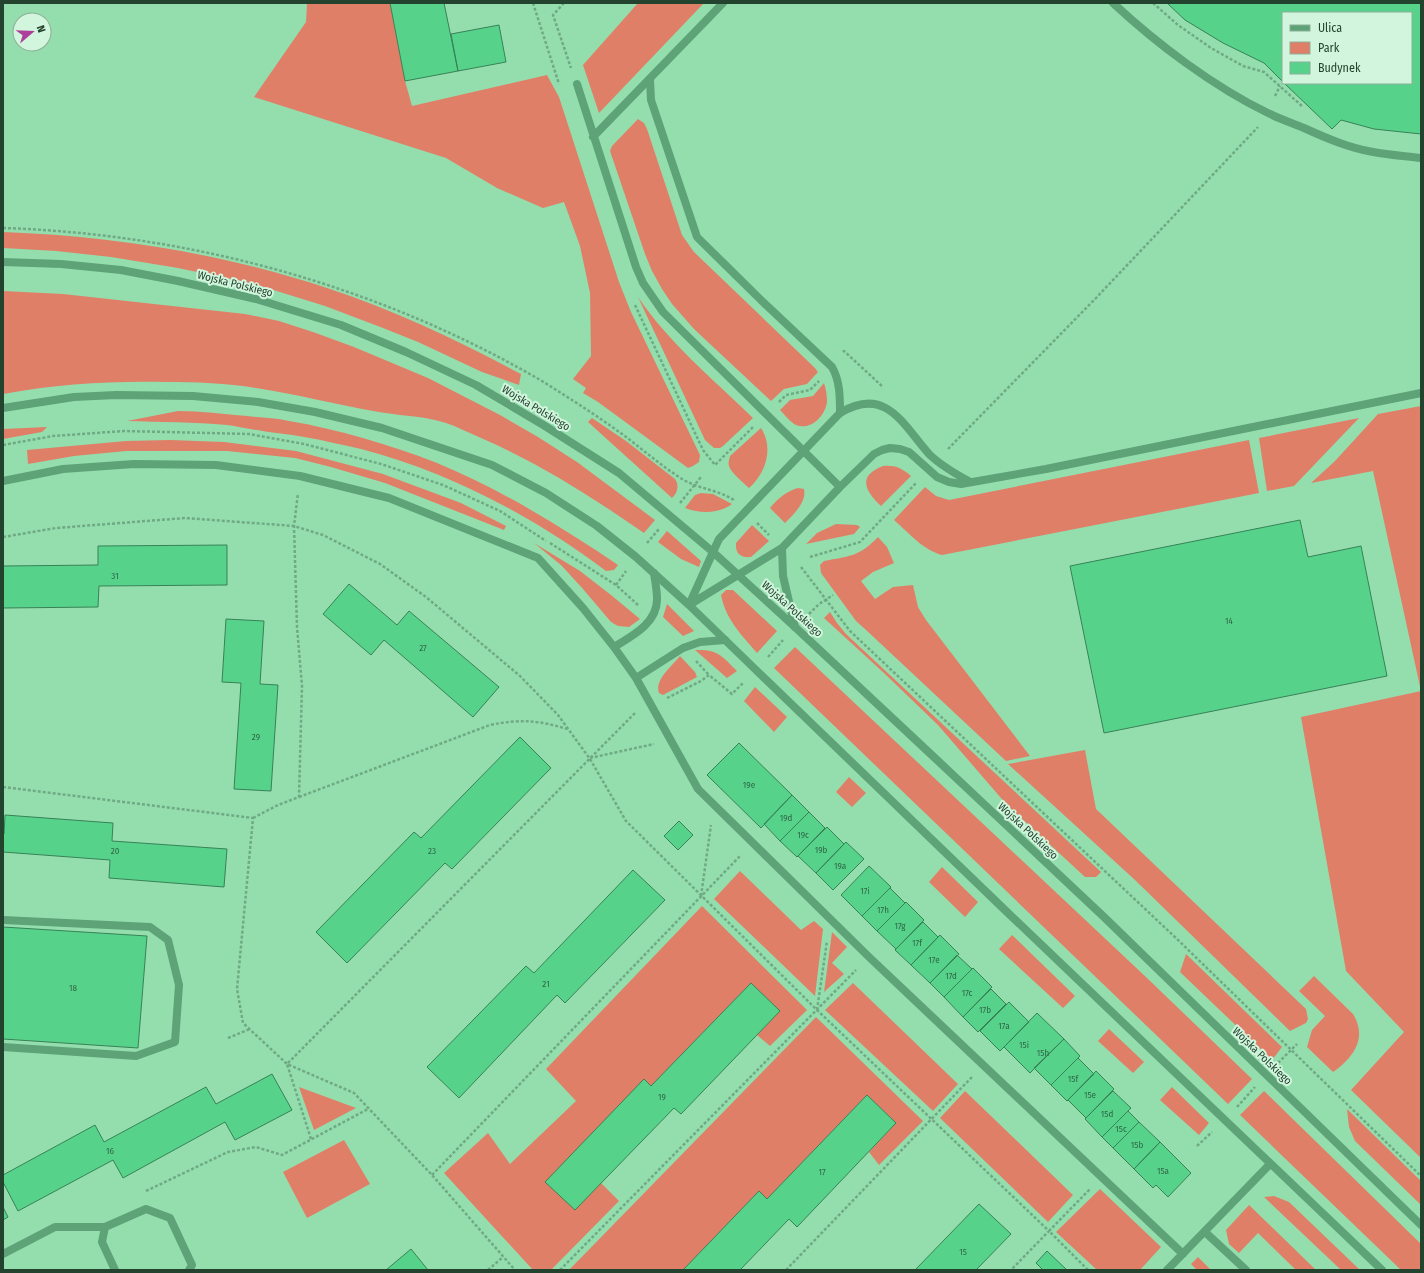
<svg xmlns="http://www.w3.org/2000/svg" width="1424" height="1273" font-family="'Fira Sans Condensed',sans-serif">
	<rect width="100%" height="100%" fill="#94deae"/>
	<path fill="#e07f67" d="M307,3H390L405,81L412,106L547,75L559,97L619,282L631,312L700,455L699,462L693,466L688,468L598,402L583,393L586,388L573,379L591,356L590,293L580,246L564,202L543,208L497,188L446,158L254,97L306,22Z
		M638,3H704L599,113L583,65Z
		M638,119L644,123L647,129L682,235L694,252L815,368L818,372L807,384L784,389L771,401L694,329L672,304L662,289L652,271L645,254L610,151L612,146Z
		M3,232C114,236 225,254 330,289C396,311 459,341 521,374L519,385L482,372L418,342L383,328L325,306L254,284L178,268L111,257L56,251L3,248Z
		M3,291L63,294L245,314L279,321L313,332L354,347L428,378L500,415L538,437L577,462L655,520L644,533C592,497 539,463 481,438C469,433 458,427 446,423C422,415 397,416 373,411C334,404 296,394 256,388C226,383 196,382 165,382C109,381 58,384 3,394Z
		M638,297C669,343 713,379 753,418L723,446L720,448H714L705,440Z
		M824,383C826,389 827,395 827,402C825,416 811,431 796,425C790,422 785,415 780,410L790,400L813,396Z
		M1421,406V1158L1351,1090L1404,1032L1346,971L1301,717L1421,691L1373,471L1311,483L1335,461L1378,414Z
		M178,411C201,411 224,414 247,416C261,418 275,418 289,421C337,429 391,445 437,463C500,489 562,527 618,565L614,570L606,571C535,517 447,471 361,449C342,445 323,440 304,437C289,434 272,433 257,430C247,429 237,426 227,425C194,422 160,422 127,421Z
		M592,418L626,441L675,479C680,486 677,493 672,498L588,422Z
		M1359,418L1294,486L1267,491L1259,438Z
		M47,427L42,432L3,439V429Z
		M761,428C774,448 766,473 749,488C744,483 731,473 729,466C728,463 729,460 730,456Z
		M170,440L224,442L296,451L383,474L461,503L506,526L504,530L385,483L331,467L295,458L227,451H126L74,456L28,464L27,450L126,441Z
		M1249,440L1259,493L942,555C923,550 909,533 894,520L925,487L936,496L949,500Z
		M883,466C895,465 902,468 911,476L881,506C865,491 857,476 883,466Z
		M798,488L804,489C807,502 793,515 785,523L770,508C777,499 787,491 798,488Z
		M701,493L713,494L732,504C718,514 701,514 685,508L695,495Z
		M836,524L857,525L860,527L854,534L806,544L817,533Z
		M752,525L769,541L751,557C741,558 735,554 736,543Z
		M667,531L701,561L699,567L681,559L658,542Z
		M878,537L887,547L894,563L873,572L861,581L875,599L893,587L913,585L918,607L926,620L1030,756L1006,761L865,629L856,621L821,573L820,565L824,561C849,556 859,557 878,537Z
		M534,543L580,571L611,595L640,619L629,627L618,626L611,622L583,589L561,565Z
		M726,590H733L777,631L757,653C741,634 726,620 721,595Z
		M667,604L694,631L683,636L663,617Z
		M830,612L837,623L846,634L1101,872L1096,877H1085L1007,805L938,725L885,674L824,618Z
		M795,647L1147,978L1252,1079L1228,1104L774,668Z
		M695,650C718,649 722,656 737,671L727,678Z
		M680,656L695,672L697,677L663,695L659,693C654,680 673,665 680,656Z
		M755,687L787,717L774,732L744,701Z
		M1085,750L1096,809L1306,1009L1308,1019L1306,1023L1290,1031L1135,880L1008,764Z
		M849,777L866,793L852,807L836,792Z
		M942,867L978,902L965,917L929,882Z
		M740,871L801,930L814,921L823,929L815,996L714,899Z
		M702,906L807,1010L770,1046L757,1035L780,1011L751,983L651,1086L644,1080L601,1183L619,1201L551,1270H533L444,1173L488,1133L510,1164L576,1101L546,1069Z
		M832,932L847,947L832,963L844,974L824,992Z
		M1012,935L1075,996L1063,1008L999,949Z
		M1186,954L1282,1047L1272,1060L1180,972Z
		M1314,976L1353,1014C1368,1038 1353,1058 1333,1072L1307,1047L1312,1030L1325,1016L1299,991Z
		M853,983L958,1084L933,1111L825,1010Z
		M816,1017L923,1121L879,1165L869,1152L896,1123L867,1095L767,1199L759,1191L683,1270H569Z
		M1109,1029L1144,1062L1133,1073L1098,1041Z
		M299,1087L356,1108L314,1130Z
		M1172,1087L1209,1123L1199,1135L1160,1100Z
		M965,1091L1073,1195L1048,1222L940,1118Z
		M1264,1091L1421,1244V1270H1401L1240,1115Z
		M1347,1109L1421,1181V1205L1355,1141L1349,1127Z
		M344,1140L370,1184L307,1218L283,1172Z
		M1100,1189L1161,1247L1140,1270H1097L1056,1232Z
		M1274,1196L1289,1202L1360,1270H1341L1264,1197Z
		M1249,1205L1316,1270H1296L1258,1233L1239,1253L1229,1244L1226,1230Z
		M1198,1257L1211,1270H1197L1191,1264Z"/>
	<path fill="#56d28b" stroke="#388256" d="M390,3H444L458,71L405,81Z
		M1167,3H1421V134L1374,129L1341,120L1332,129L1284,83H1411V13H1283V82L1264,63L1223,43L1185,20Z
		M499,25L506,62L458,71L451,34Z
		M1300,520L1308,557L1361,546L1387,676L1104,733L1070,566Z
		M227,545V585L99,586L98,607L3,608V566L98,565V546Z
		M349,584L397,625L409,611L499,687L473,717L384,640L371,655L323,614Z
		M226,619L264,621L260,684L278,685L271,791L234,789L241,683L222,682Z
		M520,737L551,768L452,869L445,863L347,963L316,932L414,832L421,838Z
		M739,743L792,795L761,828L707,775Z
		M792,795L809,812L780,841L764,824Z
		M809,812L825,828L797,857L780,841Z
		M5,815L113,823L112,841L227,849L224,887L109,878L110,860L3,852V834H4Z
		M679,821L693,835L678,850L664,836Z
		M827,827L844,844L816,873L798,856Z
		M846,842L864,859L833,890L816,873Z
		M869,866L891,887L862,916L841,895Z
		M633,870L665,900L565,1003L557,995L459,1098L427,1067L526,966L534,973Z
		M890,888L905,903L877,931L862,916Z
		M906,902L924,920L896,949L877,931Z
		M923,922L938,937L911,965L895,950Z
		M3,927L147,936L138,1048L3,1039Z
		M940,935L959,954L930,983L911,965Z
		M957,955L972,969L944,997L930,983Z
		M973,968L992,987L963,1017L944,997Z
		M751,983L780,1011L681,1114L674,1108L575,1210L545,1182L644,1079L651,1086Z
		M991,989L1006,1004L978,1032L963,1017Z
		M1009,1002L1029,1022L1000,1051L980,1031Z
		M1037,1013L1064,1039L1030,1073L1004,1047Z
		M1064,1039L1080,1056L1051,1085L1034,1068Z
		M1078,1058L1094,1074L1067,1101L1051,1085Z
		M1096,1071L1114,1089L1086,1118L1068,1100Z
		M272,1074L292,1110L235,1140L225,1122L123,1178L113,1160L18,1211L3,1182V1175L95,1125L104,1142L206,1087L216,1104Z
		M1113,1091L1131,1108L1102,1137L1085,1119Z
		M867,1095L896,1123L797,1227L789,1219L740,1270H683L759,1191L767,1199Z
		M1128,1111L1139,1122L1113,1148L1102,1137Z
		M1139,1122L1160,1142L1134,1169L1113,1148Z
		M1160,1142L1191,1173L1168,1197L1156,1185L1153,1188L1134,1169Z
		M979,1204L1011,1234L976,1270H915Z
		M3,1207L8,1217L3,1220Z
		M411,1249L428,1270H386Z
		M1047,1251L1067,1270H1043L1036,1263Z"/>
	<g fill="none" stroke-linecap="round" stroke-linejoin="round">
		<path stroke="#6faa84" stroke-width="2.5" stroke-dasharray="3 2" stroke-linecap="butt" d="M533,3L559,84
			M564,3L553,15L571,68
			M1153,3L1178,25L1211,48L1243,66L1264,72L1303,107
			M1275,96L1280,86
			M3,228C191,234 379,286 542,381C569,398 596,415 622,434C641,448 659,464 679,477C696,489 717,489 734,500
			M635,305L703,450L715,465L754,426
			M843,352L844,351L883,387
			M779,402L786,395L810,390L819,381
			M3,445L53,436L124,431L249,434L304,444L381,464L443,485L500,511L546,541
			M948,449L1096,298L1258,127
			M680,503L701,477
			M757,523L769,535
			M3,537L56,528L185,518L294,526L323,535L380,564L426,597L520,676L558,715L590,759L626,821L817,1010L1049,1231L1011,1270
			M550,543L616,585L638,605
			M647,543L659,529
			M810,557L860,542L917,482
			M801,567L850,631L1177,939L1421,1176
			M616,585L626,571
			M809,614L819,604L833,595
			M768,657L783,640
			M696,661L709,675
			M667,698L701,681L709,675L732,694L743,683
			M590,758L654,744
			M3,787L253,818L237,989L243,1023L287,1064L354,1093L432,1175L515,1270
			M299,797L490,725C520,719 538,720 567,729
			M253,818L278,805L299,797L302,686L297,627L294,526L298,493
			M701,896L711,825
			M817,1010L827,941
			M228,1038L250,1029
			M1278,1063L1297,1044
			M1237,1107L1255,1087
			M311,1139L287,1064L635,713
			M1197,1146L1212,1132
			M432,1175L741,855
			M146,1191L228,1152L256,1147L282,1155L368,1109
			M488,1270L503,1257
			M560,1270L856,970
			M786,1270L972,1077
			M1088,1270L1049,1231L1090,1189"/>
		<path stroke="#5ea277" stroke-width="8" d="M650,80L651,100L697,237L764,303L832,367C840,381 840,397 840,413
			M3,481L63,469L134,464L216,465L300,476L389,498L538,558L583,608L614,647L636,678L698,789L869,957L1183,1254
			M614,647C632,636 658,623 657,598C657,590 655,581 654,573
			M636,678L683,648L700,642L725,640
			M3,920L150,927L168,940L179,985L175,1042L136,1056L3,1047
			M105,1227L102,1242L115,1270
			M1205,1232L1246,1270
			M3,1254L55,1227H105L146,1209L170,1218L192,1265L189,1270
			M1167,1270L1270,1164"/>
		<path stroke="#5ea277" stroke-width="8" d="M1113,3C1157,44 1214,87 1268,113C1280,119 1292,123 1304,128C1326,138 1349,148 1373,152C1389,155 1405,156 1421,158
			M577,84L636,267L643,283L663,312L840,487
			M593,137L723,3
			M782,548L783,576L795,627
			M713,552L719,539L840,413C886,385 903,425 929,454C941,466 956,474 970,482
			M738,575L782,548L840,487L874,454L882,450L890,448L900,449L909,452L937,477L949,482L961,484L1046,469L1421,393"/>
		<path stroke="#5ea277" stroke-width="8" d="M3,262L61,264L121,270L178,281L256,299L341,325L406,352L476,385L545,426L619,473L713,552L795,627L936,759L1104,917L1421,1225
			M3,408L74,397L116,395L193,396L258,402L315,412L382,428L492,465L546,493L597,526L636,557L689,605L756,670L1007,912L1382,1270
			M689,605L713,552
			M689,605L738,575"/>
	</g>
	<g text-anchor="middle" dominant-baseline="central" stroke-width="4" stroke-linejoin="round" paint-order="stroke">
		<g font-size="9" fill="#306746">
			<text x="115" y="576">31</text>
			<text x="1229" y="621">14</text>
			<text x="423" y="648">27</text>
			<text x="256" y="737">29</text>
			<text x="749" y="785">19e</text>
			<text x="786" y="818">19d</text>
			<text x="803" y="835">19c</text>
			<text x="821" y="850">19b</text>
			<text x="115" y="851">20</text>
			<text x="432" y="851">23</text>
			<text x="840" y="866">19a</text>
			<text x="865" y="891">17i</text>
			<text x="883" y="910">17h</text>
			<text x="900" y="926">17g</text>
			<text x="917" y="943">17f</text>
			<text x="934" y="960">17e</text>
			<text x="951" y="976">17d</text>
			<text x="546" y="984">21</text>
			<text x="73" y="988">18</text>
			<text x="967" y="993">17c</text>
			<text x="985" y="1010">17b</text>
			<text x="1004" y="1026">17a</text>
			<text x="1024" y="1045">15i</text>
			<text x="1043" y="1053">15h</text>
			<text x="1073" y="1079">15f</text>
			<text x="1090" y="1095">15e</text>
			<text x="662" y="1097">19</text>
			<text x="1107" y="1114">15d</text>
			<text x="1121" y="1129">15c</text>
			<text x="1137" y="1145">15b</text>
			<text x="110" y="1151">16</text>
			<text x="1163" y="1171">15a</text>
			<text x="822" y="1172">17</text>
			<text x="963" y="1252">15</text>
		</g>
		<g font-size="11" fill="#24432f" stroke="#d2f6dd">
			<text transform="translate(235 284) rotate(14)">Wojska Polskiego</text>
			<text transform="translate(536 408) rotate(31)">Wojska Polskiego</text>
			<text transform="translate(792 609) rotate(42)">Wojska Polskiego</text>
			<text transform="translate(1028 831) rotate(43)">Wojska Polskiego</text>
			<text transform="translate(1262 1056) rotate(44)">Wojska Polskiego</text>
		</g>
	</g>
	<rect width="1424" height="1273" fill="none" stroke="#24432f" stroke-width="8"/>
	<rect x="1282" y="12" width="130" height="72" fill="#d2f6dd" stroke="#8cae97"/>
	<rect x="1290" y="25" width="20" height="6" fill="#5ea277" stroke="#8cae97"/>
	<text x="1318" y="32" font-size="12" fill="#24432f">Ulica</text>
	<rect x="1290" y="42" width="20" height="12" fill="#e07f67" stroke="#8cae97"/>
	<text x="1318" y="52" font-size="12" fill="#24432f">Park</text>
	<rect x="1290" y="62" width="20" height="12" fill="#56d28b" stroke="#8cae97"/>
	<text x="1318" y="72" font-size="12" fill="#24432f">Budynek</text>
	<g transform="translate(32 32) rotate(71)"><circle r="19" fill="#d2f6dd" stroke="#8cae97"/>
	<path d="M0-3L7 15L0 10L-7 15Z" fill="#ae3e9b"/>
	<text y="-6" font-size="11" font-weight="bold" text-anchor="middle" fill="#24432f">N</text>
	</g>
</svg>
